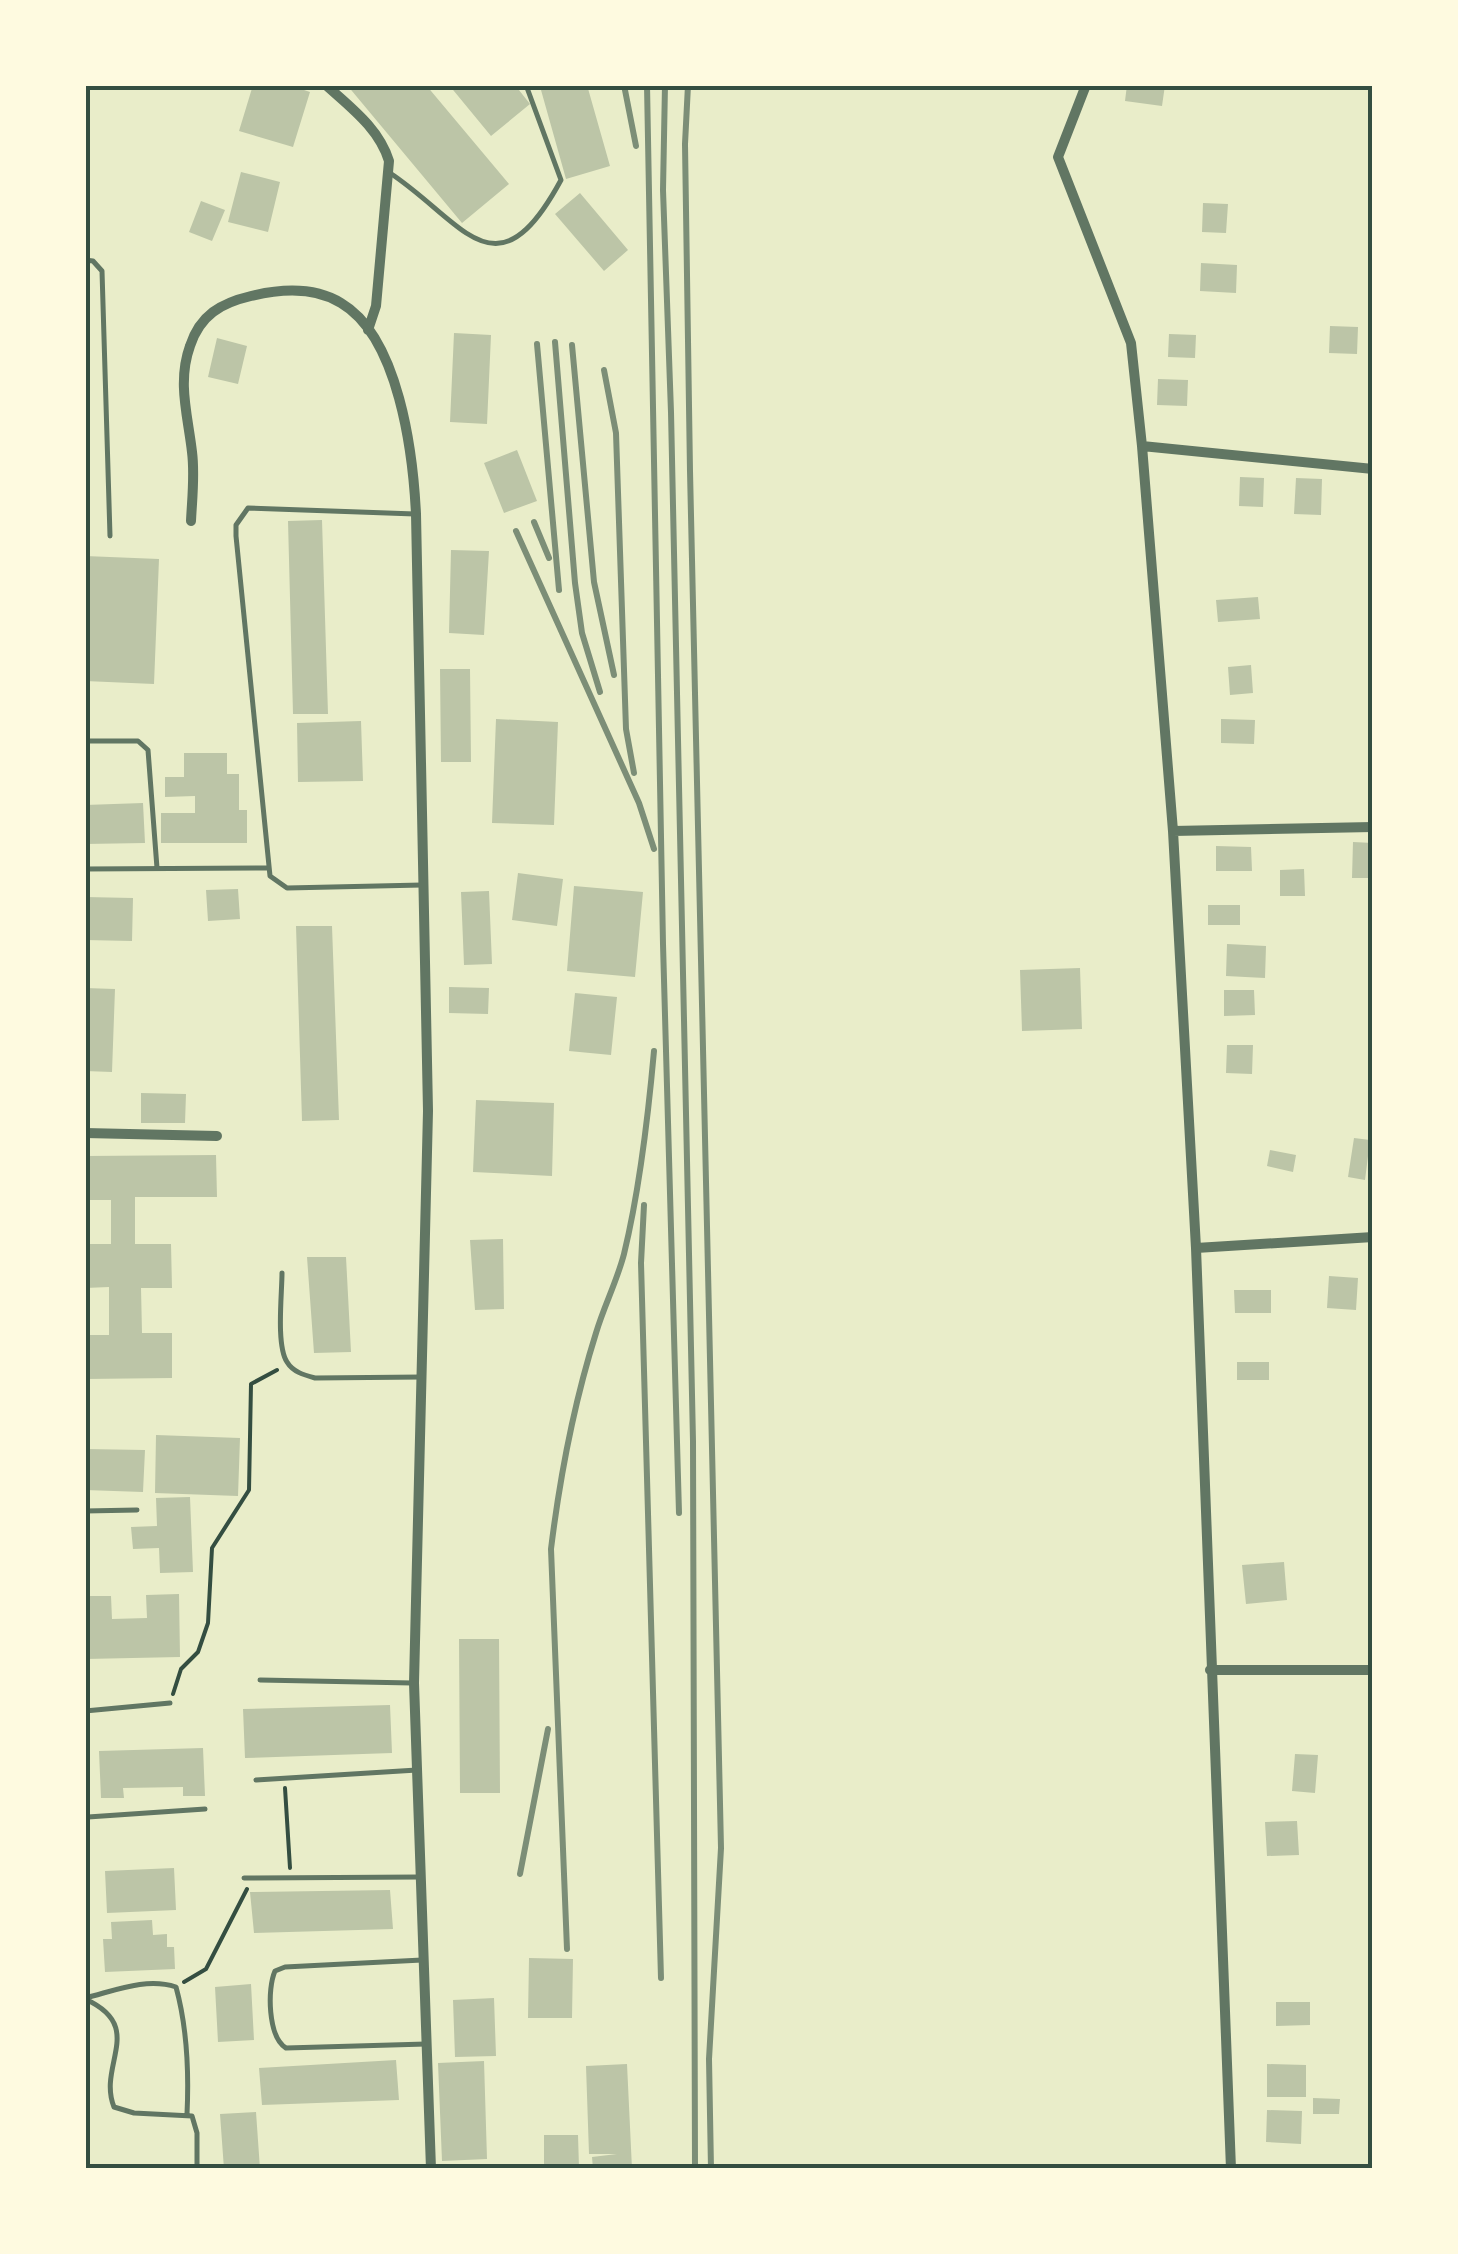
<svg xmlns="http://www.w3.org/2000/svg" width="1458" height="2254" font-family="'Alegreya Sans',sans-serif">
	<rect width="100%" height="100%" fill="#e9edc9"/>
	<path fill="#bcc5a7" d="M253,85H289L310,92L293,147L239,131Z
		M347,85H426L509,184L462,223Z
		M449,85H515L530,104L491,136Z
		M558,85H587L610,166L566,179L541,90Z
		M1127,85H1165L1162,106L1125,101Z
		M241,172L280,182L268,232L228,222Z
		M580,193L628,250L604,271L555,214Z
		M201,201L225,210L212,241L189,232Z
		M1203,203L1228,204L1226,233L1202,232Z
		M1201,263L1237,265L1236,293L1200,291Z
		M1330,326L1358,327L1357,354L1329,353Z
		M454,333L491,335L487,424L450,422Z
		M1169,334L1196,335L1195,358L1168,357Z
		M217,338L247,346L238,384L208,377Z
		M1158,379L1188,380L1187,406L1157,405Z
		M517,450L537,501L504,513L484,463Z
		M1240,477L1264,478L1263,507L1239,506Z
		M1296,478L1322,479L1321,515L1294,514Z
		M322,520L328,714H293L288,521Z
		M451,550L489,551L484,635L449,633Z
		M85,556L159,559L154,684L85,681Z
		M1258,597L1260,619L1218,622L1216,600Z
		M1251,665L1253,693L1230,695L1228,667Z
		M440,669H470L471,762H441Z
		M496,719L558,722L554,825L492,823Z
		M1221,719L1255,720L1254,744L1221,743Z
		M361,721L363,781L298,782L297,723Z
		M184,753H227V774H239V810H247V843H161V813H195V796L165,797V777H184Z
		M143,803L145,843L85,844V805Z
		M1353,842L1373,843V878H1352Z
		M1216,846L1251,847L1252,871H1216Z
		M1304,869L1305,896H1280V870Z
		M518,873L563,879L557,926L512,920Z
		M574,886L643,892L635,977L567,971Z
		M238,889L240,919L208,921L206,890Z
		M489,891L492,964L464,965L461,892Z
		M85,897L133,898L132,941L85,940Z
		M1208,905H1240V925H1208Z
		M296,926H332L339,1120L302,1121Z
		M1227,944L1266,946L1265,978L1226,976Z
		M1080,968L1082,1029L1022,1031L1020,970Z
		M449,987L489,988L488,1014L449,1013Z
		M85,988L115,989L112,1072L85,1071Z
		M1224,990H1254L1255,1015L1224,1016Z
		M575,993L617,997L611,1055L569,1051Z
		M1227,1045H1253L1252,1074L1226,1073Z
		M141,1093L186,1094L185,1123H141Z
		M476,1100L554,1103L552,1176L473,1172Z
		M1354,1138L1370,1140L1365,1180L1348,1177Z
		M1270,1150L1296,1155L1293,1172L1267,1166Z
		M216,1155L217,1197H135V1244H171L172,1288H141L142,1333H172V1378L85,1379V1335H109V1287L85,1288V1244H111V1200H85V1156Z
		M503,1239L504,1309L475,1310L470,1240Z
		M307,1257H346L351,1352L314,1353Z
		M1329,1276L1358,1278L1356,1310L1327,1308Z
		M1234,1290H1271V1313H1235Z
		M1237,1362H1269V1380H1237Z
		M156,1435L240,1438L238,1496L155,1493Z
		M85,1449L145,1450L143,1492L85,1490Z
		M190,1497L193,1572L160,1573L159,1548L133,1549L131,1527L157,1526L156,1498Z
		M1284,1562L1287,1600L1246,1604L1242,1565Z
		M179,1594L180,1657L85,1659V1596H111L112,1619L147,1618L146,1595Z
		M459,1639H499L500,1793H460Z
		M390,1705L392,1753L245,1758L243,1709Z
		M203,1748L205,1796H183V1787L123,1788L124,1798H101L99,1751Z
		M1295,1754L1318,1755L1315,1793L1292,1791Z
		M1297,1821L1299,1855L1267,1856L1265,1822Z
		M174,1868L176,1910L107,1913L105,1871Z
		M390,1890L393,1929L254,1933L250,1892Z
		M152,1920L153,1935L167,1934V1947H174L175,1969L105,1972L103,1939H112L111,1922Z
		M529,1958L573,1959L572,2018H528Z
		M251,1984L254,2040L218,2042L215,1987Z
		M494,1998L496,2056L455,2057L453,2000Z
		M1276,2002H1310V2025L1276,2026Z
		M396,2060L399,2100L262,2105L259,2068Z
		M484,2061L487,2159L442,2161L438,2063Z
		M627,2064L632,2169H593L592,2157L617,2154H589L586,2066Z
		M1267,2064L1306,2065V2097H1267Z
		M1313,2098L1340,2099L1339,2114H1313Z
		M1267,2110L1302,2111L1301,2144L1266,2142Z
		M256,2112L260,2169H224L220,2114Z
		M544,2135H578L579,2168H544Z"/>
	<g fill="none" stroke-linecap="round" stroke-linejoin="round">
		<path stroke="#344e41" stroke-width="4" d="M173,1694L181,1669L198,1652L208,1623L212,1548L249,1490L251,1384L277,1370
			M88,1722V1807
			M285,1788L290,1868
			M184,1982L206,1969L247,1889"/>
		<path stroke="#617663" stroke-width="5" d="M390,173C464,222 496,300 561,180L526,85
			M85,260L93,261L102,271L110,536
			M415,514L248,508L236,525V536L270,876L287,888L422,885
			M85,741H138L148,750L157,868
			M85,869L267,868
			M282,1273C282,1294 276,1345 287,1362C293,1372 304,1375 315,1378L422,1377
			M85,1511L137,1510
			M260,1680L412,1683
			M85,1711L170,1703
			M256,1780L417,1770
			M85,1828L88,1817L205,1809
			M244,1878L420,1877
			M422,1960L285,1967L275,1971C267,1989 268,2037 286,2048L426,2044
			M85,1998C114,1991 146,1977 176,1987C187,2027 189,2072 187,2114
			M85,1999C147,2027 97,2065 114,2107L134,2113L192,2116L197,2133V2169"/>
		<path stroke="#617663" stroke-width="10" d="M326,85C350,107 379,128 389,161L376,306L368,330
			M1086,85L1058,157L1131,343L1142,446L1173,831L1196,1248L1231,2169
			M1142,446L1373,469
			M191,521C192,499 195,475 192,452C188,416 177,382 190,346C200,315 221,303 251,296C280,289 315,287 341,303C399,337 413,453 416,514L428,1111L414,1683L431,2169
			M1173,831L1373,827
			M85,1133L217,1136
			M1196,1248L1373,1237
			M1210,1670H1373"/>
		<path stroke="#7c8e77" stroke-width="6" d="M624,85L636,146
			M647,85L663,944L679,1513
			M665,85L663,190L671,412L693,1441L695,2169
			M688,85L685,144L690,471L721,1848L709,2059L711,2169
			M555,342L575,583L582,633L600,692
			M537,344L559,590
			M572,345L594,582L614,675
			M604,370L616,433L626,729L634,773
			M534,522L549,558
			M516,531L639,803L654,849
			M644,1205L641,1263L661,1978
			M520,1874L548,1729
			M567,1949L551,1549C560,1476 574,1403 596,1333C604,1306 617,1281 624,1254C640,1188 648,1118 654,1051"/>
	</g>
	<rect width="1458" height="2254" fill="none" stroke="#fefae0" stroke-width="175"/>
	<rect x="88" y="88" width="1282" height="2078" fill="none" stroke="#344e41" stroke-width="4"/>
</svg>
